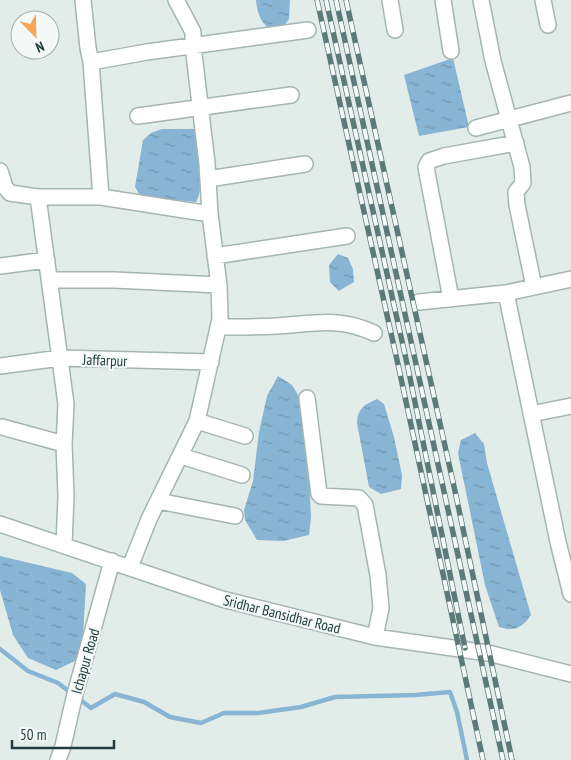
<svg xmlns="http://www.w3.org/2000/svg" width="571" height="760" font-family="'PT Sans Narrow',sans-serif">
	<defs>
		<pattern id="water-ripples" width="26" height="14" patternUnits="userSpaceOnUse" patternTransform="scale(1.25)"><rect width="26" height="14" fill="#88b5d3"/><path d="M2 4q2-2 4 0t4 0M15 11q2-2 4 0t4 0" fill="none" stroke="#6f95ad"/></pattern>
	</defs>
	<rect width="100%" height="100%" fill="#e2edea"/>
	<path fill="url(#water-ripples)" d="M256,0H290L289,19L284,26L270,29C260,22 257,12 256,0Z
		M453,58L469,127L419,136L404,75Z
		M162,129H195C197,149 206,184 196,202L141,197L135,187L143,140L151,133Z
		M338,254L348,258L353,269L354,282L339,291L330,282L329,265Z
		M278,376L292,385L306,408L311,517L309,535L283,541L257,540L245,520L244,510L253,481L259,432L267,396Z
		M377,399L384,404L394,437L402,475L401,489L381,494L369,487L357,423C357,409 365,404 377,399Z
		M475,433L484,444L487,463L531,615C522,628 515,632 499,627L485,585L458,453L461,440Z
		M0,556L72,573L86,584L83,635L75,661L56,670L28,658L13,635L0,590Z"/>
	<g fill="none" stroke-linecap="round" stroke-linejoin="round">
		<path stroke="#88b5d3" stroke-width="4.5" d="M0,649L28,671L58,683L91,708L115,694L144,702L170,717L201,723L224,713H258L301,707L335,697L415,695L450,692L457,712L467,760"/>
		<defs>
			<path id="minor" d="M83,0L88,48L91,62L101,197
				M390,0L395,30
				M443,0L451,51
				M481,0L493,61L522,167L523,183L516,192L517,205L534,287
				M543,0L548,25
				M91,62L147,52L308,30
				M138,116L291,95
				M476,128L571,103
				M0,171L5,187L10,193L38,197H101L210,214
				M208,179L305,164
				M38,197L66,404L64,444L66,496L64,545
				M215,256L347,236
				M0,266L47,260
				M49,280H114L219,285
				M506,293L558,542L571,594
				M451,299L426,167L429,161L444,156L516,143
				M419,302L506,293L571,279
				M218,327C237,327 256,327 276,326C312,324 338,316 374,333
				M0,366L60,358L211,362
				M307,398L319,494L321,496L359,498L365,505L378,575L381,608L375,637
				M531,414L571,406
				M197,421L245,436
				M2,427L64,444
				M181,456L242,475
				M158,501L235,516
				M0,524L222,599L375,637L488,653L571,674
				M130,567L149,519L197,421L220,319L219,285L210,214L207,163L193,46V32L176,0
				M58,760L63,746L75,694L112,561"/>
		</defs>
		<use href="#minor" stroke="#a4b5b3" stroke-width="18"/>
		<use href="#minor" stroke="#fff" stroke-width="15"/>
		<defs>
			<path id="rail" d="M317,0L399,369L483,760
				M326,0L408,368L465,648
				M336,0L503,760
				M346,0L455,491L512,760"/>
		</defs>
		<use href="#rail" stroke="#5c7a79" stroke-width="5.5"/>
		<use href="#rail" stroke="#f3f9f7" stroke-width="4" stroke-dasharray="11" stroke-linecap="butt"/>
	</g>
	<g text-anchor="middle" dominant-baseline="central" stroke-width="4.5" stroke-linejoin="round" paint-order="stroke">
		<g font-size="15" fill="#213e3e" stroke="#f3f9f7">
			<text transform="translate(105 360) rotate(2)">Jaffarpur</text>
			<text transform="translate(282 614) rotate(14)">Sridhar Bansidhar Road</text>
			<text transform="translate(85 661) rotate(-74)">Ichapur Road</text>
		</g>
	</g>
	<g transform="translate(35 35) rotate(157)"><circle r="24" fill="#f3f9f7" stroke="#9faead"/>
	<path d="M0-4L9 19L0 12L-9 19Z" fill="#f6a656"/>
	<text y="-8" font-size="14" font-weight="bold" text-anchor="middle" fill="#213e3e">N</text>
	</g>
	<path d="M12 740v8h102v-8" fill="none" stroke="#213e3e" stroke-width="2.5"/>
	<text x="20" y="740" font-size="15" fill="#213e3e" stroke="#f3f9f7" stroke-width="4" paint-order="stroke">50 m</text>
</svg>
